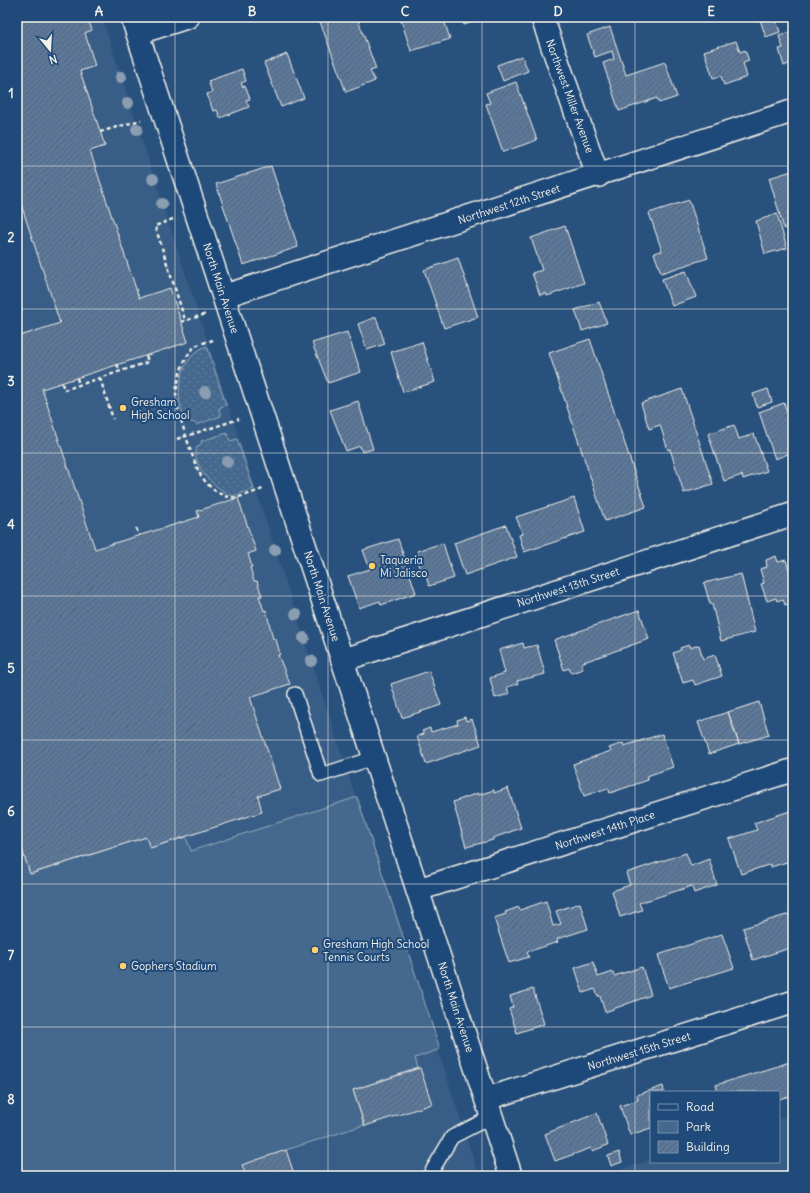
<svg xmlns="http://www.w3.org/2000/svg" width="810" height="1193" font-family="Delius,sans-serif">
	<defs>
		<pattern id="grass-dots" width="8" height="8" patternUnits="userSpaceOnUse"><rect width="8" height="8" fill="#45688e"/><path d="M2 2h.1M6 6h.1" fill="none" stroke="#607e9e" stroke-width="1.8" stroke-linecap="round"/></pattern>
		<pattern id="building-hatch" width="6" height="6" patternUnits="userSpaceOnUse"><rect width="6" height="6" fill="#5b7899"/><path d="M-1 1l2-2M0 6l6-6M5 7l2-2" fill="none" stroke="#536274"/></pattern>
	</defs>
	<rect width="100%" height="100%" fill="#28517e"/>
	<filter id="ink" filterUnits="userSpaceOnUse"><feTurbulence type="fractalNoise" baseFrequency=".025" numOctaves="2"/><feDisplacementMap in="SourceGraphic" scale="8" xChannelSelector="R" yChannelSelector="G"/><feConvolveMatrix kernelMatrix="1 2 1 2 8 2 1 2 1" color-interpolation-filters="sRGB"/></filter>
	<g filter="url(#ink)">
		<path fill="#375d86" d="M17,17H102L479,1176H17Z
			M793,1115V1176H601L651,1160V1162H779V1119Z"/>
		<path fill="url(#grass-dots)" stroke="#9cacbb" d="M207,346L226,405L219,408L221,416L196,425L195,423L187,421C171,398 180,355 207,346Z
			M227,433L230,441L237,439L254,489L233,496C217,490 190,467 197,447L202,443L201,441Z"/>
		<path fill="#45688e" stroke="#9cacbb" d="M357,797L440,1049L415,1058L418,1068L353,1090L364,1125L286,1150L246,1176H17V847L21,846L31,874L146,837L150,848L186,837L191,851Z"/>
		<path fill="url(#building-hatch)" stroke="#f4f1e8" d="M17,17H87L92,30L85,33L95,66L80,71L105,146L90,151L139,298L170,288L188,342L42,389L95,549L199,517L197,511L238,498L256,551L248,554L252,567H250L254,581H257L262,596H259L264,611L266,610L273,639H276L280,654L278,655L290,684L250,697L280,789L258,796L262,812L150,848L146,837L30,874L21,846L17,847V327L20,336L60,323L17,192Z
			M323,17H357L376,69L370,71L375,81L346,92L319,19Z
			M400,17H443L450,39L411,51Z
			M462,17H486L464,25Z
			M759,17H775L780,32L766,37Z
			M610,27L626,75L665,62L677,97L659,103L657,98L619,111L603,63L614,59L612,51L595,57L587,35Z
			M793,31V62L784,66L779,49L783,48L779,36Z
			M736,41L740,52L745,50L749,61L743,63L747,77L724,85L721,76L713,78L704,51Z
			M287,54L304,98L281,107L264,63Z
			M522,56L528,71L503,81L497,65Z
			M242,69L246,81L241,83L243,87L245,86L250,99L246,100L249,107L220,118L217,110L213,111L207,94L212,92L208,81Z
			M516,82L537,140L503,152L486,104L490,103L486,93Z
			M793,165V229L792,226L784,229L769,178L792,171L790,166Z
			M271,166L298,247L243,265L216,184Z
			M689,200L708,258L661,273L654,253L662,251L649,213Z
			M777,214L787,248L765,254L756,221Z
			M565,226L584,283L547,296L546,293L540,295L532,273L542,270L531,238Z
			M458,258L478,317L444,328L424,270Z
			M686,271L696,297L672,306L662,279Z
			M599,302L607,323L582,331L575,310Z
			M376,317L385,344L367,350L358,324Z
			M347,332L361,372L328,383L312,343Z
			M590,339L646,507L605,521L549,353Z
			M422,342L435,382L403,392L391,352Z
			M682,389L713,484L684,493L670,449L668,450L660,425L649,429L641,403Z
			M768,389L772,402L757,407L753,394Z
			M358,401L373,449L362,452L360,446L346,451L330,410Z
			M784,403L793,429V452L775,459L759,412Z
			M734,425L739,439L754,434L767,471L743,479L742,475L724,481L708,434Z
			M574,498L585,532L524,552L519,535L523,534L516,517Z
			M506,525L517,557L465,575L454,543Z
			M398,539L416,593L381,605L380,601L359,608L348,576L370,569L363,550Z
			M443,543L454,578L429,586L425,572L421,573L417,561L420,560L417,551Z
			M776,556L778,562L786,560L793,584V602L785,605L783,599L777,601L776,598L767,601L761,584L764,583L760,569L767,567L766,560Z
			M741,574L755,632L721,641L712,604H710L704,583Z
			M639,610L649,639L581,663L583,669L571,673L569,668L564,670L554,640Z
			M523,643L524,648L537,645L545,674L517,681L518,684L507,687L509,694L495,698L490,678L505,673L499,650Z
			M689,645L690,648L699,645L703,659L715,655L722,676L695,685L693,680L683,683L673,653L681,650L680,648Z
			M429,671L441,705L402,718L391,684Z
			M759,702L769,735L739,744L728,712Z
			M728,712L739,744L709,754L698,722Z
			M465,717L466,721L472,719L481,745L426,764L417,736L424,734L422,731L430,728L431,732L458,724L457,720Z
			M662,734L673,767L647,776L648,780L610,793L608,788L584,796L573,764L611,751L609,748L623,743L624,746Z
			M508,788L521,828L493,838V840L466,847L453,802L478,793V795L494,790V793Z
			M793,810V860L771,867V864L741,874L729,839L757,830L754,823Z
			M686,853L691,866L709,859L717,885L694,893L692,886L639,903L642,910L620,917L612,891L630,885L626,873Z
			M546,901L553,926L561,924L556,911L580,903L588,929L557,939L558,942L527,952L529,957L509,963L494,918L506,914L505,912L519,907L520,910Z
			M793,913V947L753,960L743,928Z
			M722,934L734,968L669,988L658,955Z
			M593,962L598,977L613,972L614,976L642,967L651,995L605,1012L600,996H598L595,989L583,993L575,968Z
			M533,989L544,1024L517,1033L509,1009L513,1007L510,996Z
			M793,1061V1095L779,1099V1092H718L716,1085Z
			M420,1068L432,1104L365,1126L353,1090Z
			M663,1086L664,1092H651V1128L630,1135L620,1106L638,1100L637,1095Z
			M597,1113L608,1145L592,1151L591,1148L555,1161L545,1134Z
			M286,1150L294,1174L287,1176H246L242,1165Z
			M619,1152L622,1162L611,1166L608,1156Z"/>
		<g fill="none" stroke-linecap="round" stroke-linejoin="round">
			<defs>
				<path id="lane" d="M295,694L321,775L374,758
					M429,1176L452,1137L491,1117"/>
				<path id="street" d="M542,17L598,176
					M138,33L188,17
					M224,296L793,111
					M343,660L793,514
					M417,890L793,770
					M486,1099L793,1002"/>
				<path id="secondary" d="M132,17L511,1176"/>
			</defs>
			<use href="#lane" stroke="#f4f1e8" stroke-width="16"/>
			<use href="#street" stroke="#f4f1e8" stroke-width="25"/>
			<use href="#secondary" stroke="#f4f1e8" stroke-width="25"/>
			<path stroke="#f4f1e8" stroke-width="2.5" stroke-dasharray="4 3" stroke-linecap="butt" d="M100,132L141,120
				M173,219L155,226L185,320
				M181,322L206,314
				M213,340C208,342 200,343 196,346C184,354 176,382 176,396C176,408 193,460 199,472C204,482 214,492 225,496C237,501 252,492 263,489
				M117,364L120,371
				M77,378L79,385
				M100,378L113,419
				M62,383L64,390L148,362L146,355
				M177,439L239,419
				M136,528L139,536"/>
			<use href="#lane" stroke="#1f4a7a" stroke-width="13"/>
			<use href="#street" stroke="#1f4a7a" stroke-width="22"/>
			<use href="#secondary" stroke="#1f4a7a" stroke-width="22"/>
		</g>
		<g fill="#8a9db1">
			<circle cx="121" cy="77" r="6"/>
			<circle cx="128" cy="103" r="6"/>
			<circle cx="137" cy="129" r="6"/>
			<circle cx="153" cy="179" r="6"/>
			<circle cx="162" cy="204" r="6"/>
			<circle cx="205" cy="392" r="6"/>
			<circle cx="227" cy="462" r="6"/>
			<circle cx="275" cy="550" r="6"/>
			<circle cx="296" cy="614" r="6"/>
			<circle cx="304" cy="638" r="6"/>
			<circle cx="311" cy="661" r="6"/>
		</g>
	</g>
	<path fill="none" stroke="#f4f1e8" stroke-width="1" stroke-opacity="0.55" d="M175,17V1176M328,17V1176M482,17V1176M635,17V1176M17,166H793M17,309H793M17,453H793M17,596H793M17,740H793M17,884H793M17,1027H793"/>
	<g fill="#ffd166" stroke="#1f4a7a" stroke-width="1.5">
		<circle cx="123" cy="408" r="4"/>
		<circle cx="372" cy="566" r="4"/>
		<circle cx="315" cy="950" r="4"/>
		<circle cx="123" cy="966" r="4"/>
	</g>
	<g text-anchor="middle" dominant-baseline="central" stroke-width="4" stroke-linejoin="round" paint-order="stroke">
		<g font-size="11" fill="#f4f1e8" stroke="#1f4a7a">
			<text transform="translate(570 96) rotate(70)">Northwest Miller Avenue</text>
			<text transform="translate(509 204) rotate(-18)">Northwest 12th Street</text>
			<text transform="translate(221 288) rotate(72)">North Main Avenue</text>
			<text transform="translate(568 587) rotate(-18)">Northwest 13th Street</text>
			<text transform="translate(322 596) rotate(72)">North Main Avenue</text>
			<text transform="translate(605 830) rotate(-18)">Northwest 14th Place</text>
			<text transform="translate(456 1007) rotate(72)">North Main Avenue</text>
			<text transform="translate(639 1051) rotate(-17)">Northwest 15th Street</text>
		</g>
		<g font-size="11" fill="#f4f1e8" stroke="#1f4a7a" text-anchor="start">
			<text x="131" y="402">Gresham<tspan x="131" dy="13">High School</tspan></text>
			<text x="380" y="560">Taquería<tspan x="380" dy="13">Mi Jalisco</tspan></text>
			<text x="323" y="944">Gresham High School<tspan x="323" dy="13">Tennis Courts</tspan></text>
			<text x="131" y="966">Gophers Stadium</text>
		</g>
	</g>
	<rect width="810" height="1193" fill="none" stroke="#1f4a7a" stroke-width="44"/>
	<rect x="650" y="1091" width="130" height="72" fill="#1f4a7a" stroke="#748da6"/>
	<rect x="658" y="1104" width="20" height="6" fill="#1f4a7a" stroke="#748da6"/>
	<text x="686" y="1111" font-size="12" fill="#f4f1e8">Road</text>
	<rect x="658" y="1121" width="20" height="12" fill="#45688e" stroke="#748da6"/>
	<text x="686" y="1131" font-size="12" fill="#f4f1e8">Park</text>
	<rect x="658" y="1141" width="20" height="12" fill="url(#building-hatch)" stroke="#748da6"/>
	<text x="686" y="1151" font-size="12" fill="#f4f1e8">Building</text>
	<g transform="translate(50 50) rotate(162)" stroke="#1f4a7a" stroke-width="3" paint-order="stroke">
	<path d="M0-3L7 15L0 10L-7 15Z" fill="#f4f1e8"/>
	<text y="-6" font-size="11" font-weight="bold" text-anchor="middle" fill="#f4f1e8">N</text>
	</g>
	<rect x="22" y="22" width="766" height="1149" fill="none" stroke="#f4f1e8" stroke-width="1.5"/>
	<g font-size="13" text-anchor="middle" font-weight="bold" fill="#f4f1e8">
		<text x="99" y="16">A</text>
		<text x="252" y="16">B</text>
		<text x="405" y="16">C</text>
		<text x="558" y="16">D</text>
		<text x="711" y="16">E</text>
		<text x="11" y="98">1</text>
		<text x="11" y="242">2</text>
		<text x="11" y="386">3</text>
		<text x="11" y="529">4</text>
		<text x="11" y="673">5</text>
		<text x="11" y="816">6</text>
		<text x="11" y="960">7</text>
		<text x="11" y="1104">8</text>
	</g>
</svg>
